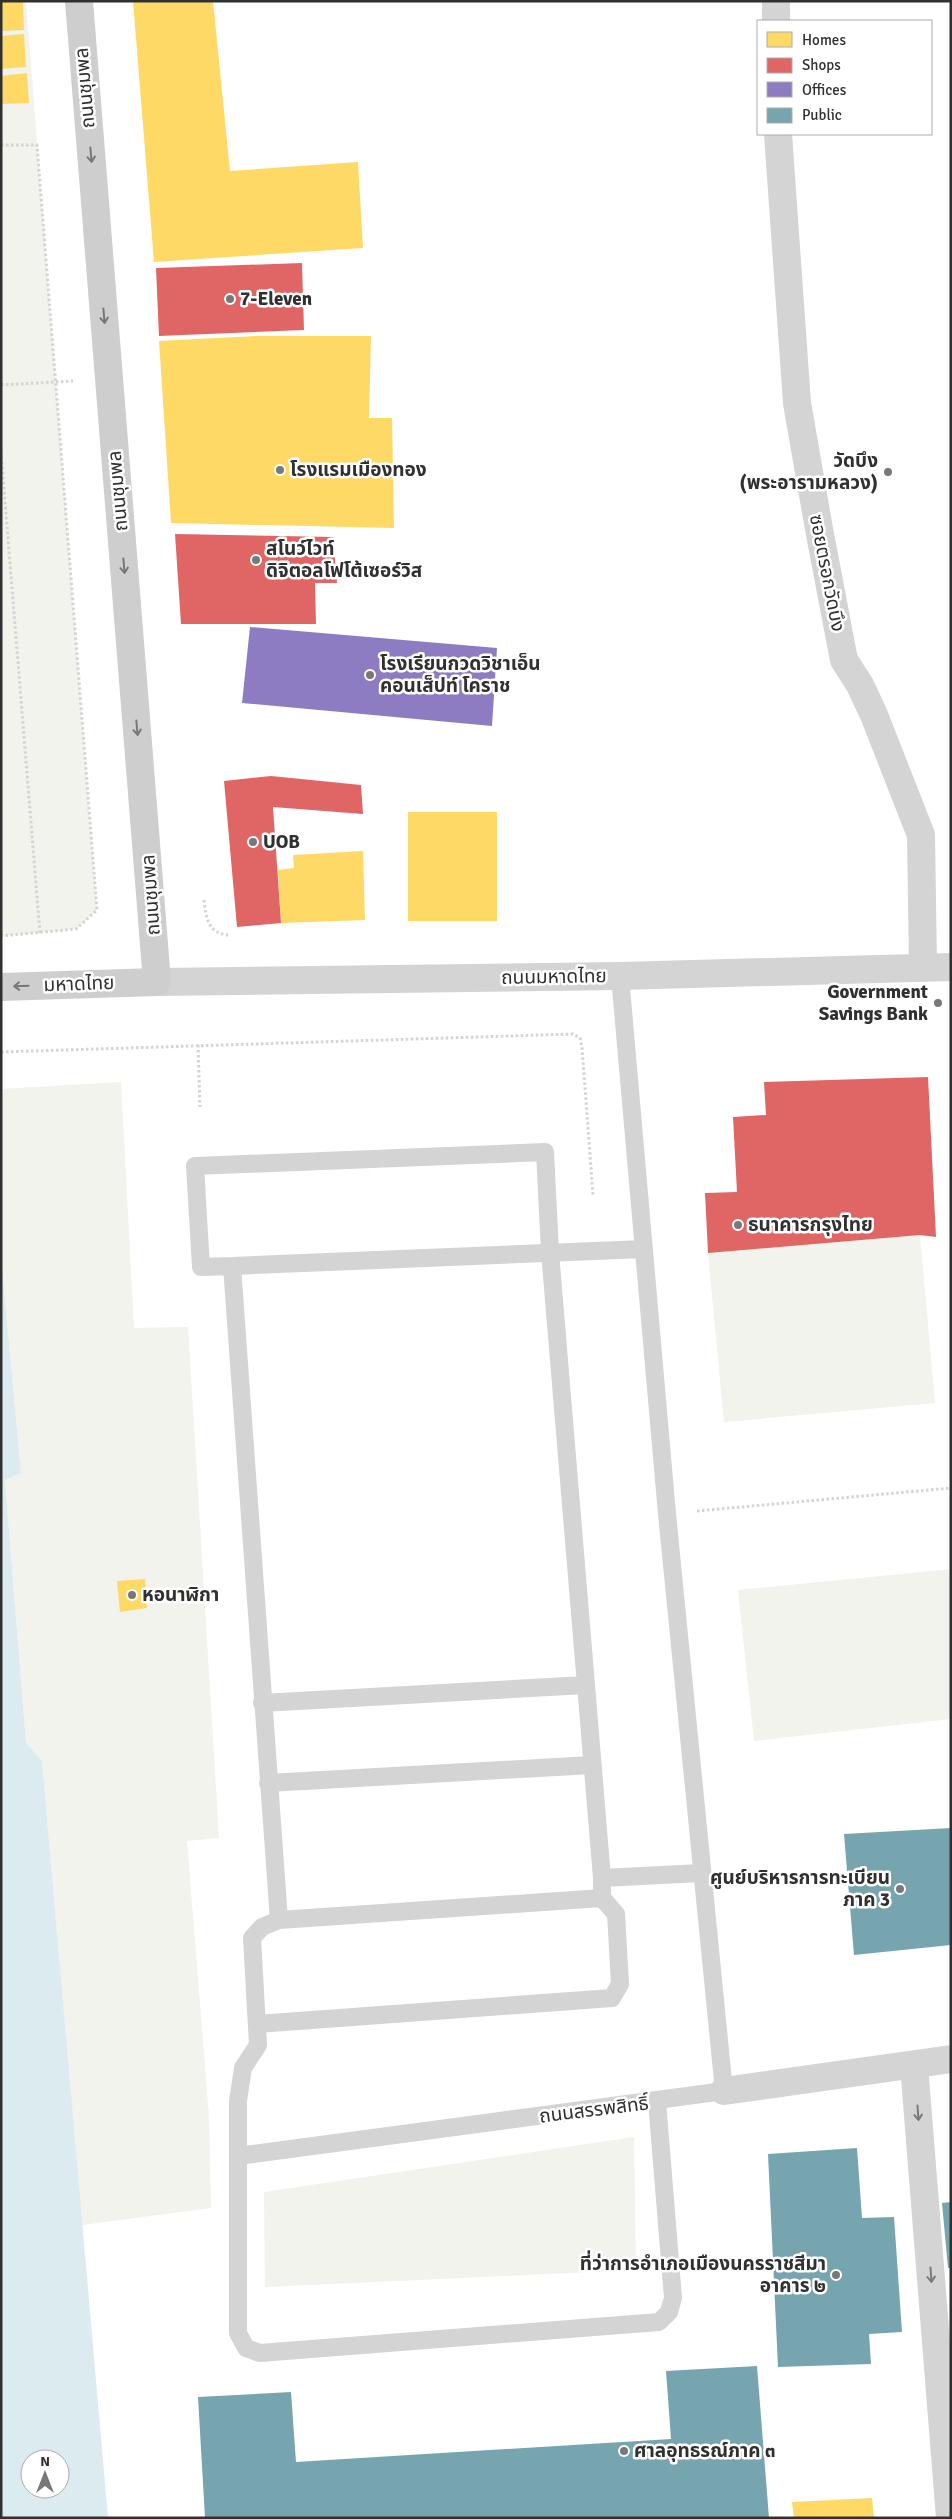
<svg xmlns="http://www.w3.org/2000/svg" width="952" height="2519" font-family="Signika,'Noto Sans Thai',sans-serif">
	<rect width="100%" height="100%" fill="#fff"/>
	<path fill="#f1f3ec" d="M1,1H26L97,910L76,929L1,936Z
		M121,1082L134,1328L188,1327L219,1838L187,1841L209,2117L211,2208L82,2225L42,1761L26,1743L5,1480L21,1473L1,1256V1089Z
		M920,1235L935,1403L724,1422L708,1253Z
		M951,1569V1719L754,1741L738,1590Z
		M634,2137L636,2270L265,2287L264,2192Z"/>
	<path fill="#dbebf0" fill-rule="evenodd" d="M1,1256L21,1473L5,1480L26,1743L42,1761L108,2518H1ZM30,2459H60V2489H30Z"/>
	<path fill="#ffd966" d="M1,1H23L24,30L1,31Z
		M133,1H213L230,171L358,162L363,248L154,262Z
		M24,34L26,67L1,69V36Z
		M27,73L29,103L1,104V76Z
		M256,336H371L369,418H392L394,528L171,523L159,341Z
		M408,812H497V921H408Z
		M363,851L365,920L281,923L278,870L294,868L293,855Z
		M145,1579L147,1608L120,1612L117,1581Z
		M872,2498L874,2518H794L792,2502Z"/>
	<path fill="#e06666" d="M302,263L304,330L159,336L156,268Z
		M175,534L333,537L337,583H315L316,624H181Z
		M271,776L361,785L363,814L273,807L281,923L237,927L224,781Z
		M928,1077L936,1237L920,1235L708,1253L705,1193L737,1192L733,1117L766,1115L764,1082Z"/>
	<path fill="#8e7cc3" d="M250,627L497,648L492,726L242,703Z"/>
	<path fill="#76a5af" d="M951,1828V1945L854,1955L844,1834Z
		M857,2148L862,2218L894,2217L902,2332L869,2334L871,2364L778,2367L768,2154Z
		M951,2202V2268H948L942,2203Z
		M757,2366L769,2518H205L198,2397L291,2392L296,2462L671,2439L666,2371Z"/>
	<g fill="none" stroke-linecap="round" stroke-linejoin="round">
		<path stroke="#d4d4d4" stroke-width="3" stroke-dasharray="2.5 2.5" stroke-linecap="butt" d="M1,145H37L97,910L76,929L1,936
			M1,385L73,381
			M1,452L40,934
			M204,900C206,918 208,933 228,935
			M198,1045L200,1107
			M1,1052L573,1034L580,1038L582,1047L593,1195
			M697,1511L951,1488"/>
		<path stroke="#d4d4d4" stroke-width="18" d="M232,1266L644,1249
			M262,1703L586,1685L602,1878V1898L279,1920L232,1266L201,1267L195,1166L545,1152L550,1252L586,1685
			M268,1783L592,1765
			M602,1878L701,1873
			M279,1920L262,1927L252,1938L258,2045L243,2068L238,2101V2333L246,2348L260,2353L659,2322L669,2312L673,2298L657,2101
			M257,2024L612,1998L620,1984L616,1914L602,1898
			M238,2156L724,2091L667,1514L620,976"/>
		<path stroke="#d4d4d4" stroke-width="28" d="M776,1V21
			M778,134L797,403L819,529L844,660L860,685L874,715L921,835L923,967
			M914,2065L950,2518"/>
		<path stroke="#d4d4d4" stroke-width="28" d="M157,982L620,976L951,967
			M724,2091L951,2059"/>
		<path stroke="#cecece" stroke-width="28" d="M1,987L157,982L79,1"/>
	</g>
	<defs><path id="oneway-shaft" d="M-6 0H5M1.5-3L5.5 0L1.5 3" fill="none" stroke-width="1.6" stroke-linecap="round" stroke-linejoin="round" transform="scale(1.25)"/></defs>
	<g stroke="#777">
		<use href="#oneway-shaft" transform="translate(91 155) rotate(85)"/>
		<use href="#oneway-shaft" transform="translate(104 316) rotate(85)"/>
		<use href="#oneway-shaft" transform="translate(124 566) rotate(85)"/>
		<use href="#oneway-shaft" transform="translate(137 728) rotate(85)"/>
		<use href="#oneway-shaft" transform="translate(21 986) rotate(178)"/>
	</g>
	<g stroke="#7a7a7a">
		<use href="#oneway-shaft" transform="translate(918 2113) rotate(86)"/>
		<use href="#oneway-shaft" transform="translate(931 2275) rotate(86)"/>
	</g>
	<g fill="#787878" stroke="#fff" stroke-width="2">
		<circle cx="230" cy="299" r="5"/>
		<circle cx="280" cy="470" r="5"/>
		<circle cx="888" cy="472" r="5"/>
		<circle cx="256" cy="560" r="5"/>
		<circle cx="370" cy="675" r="5"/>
		<circle cx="253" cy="842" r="5"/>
		<circle cx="938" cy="1003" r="5"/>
		<circle cx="738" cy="1225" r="5"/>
		<circle cx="132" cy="1595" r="5"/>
		<circle cx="900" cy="1889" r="5"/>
		<circle cx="836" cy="2275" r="5"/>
		<circle cx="624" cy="2451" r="5"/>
	</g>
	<g text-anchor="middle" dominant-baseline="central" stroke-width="5" stroke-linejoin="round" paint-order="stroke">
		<g font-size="19" fill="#303030" stroke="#fff">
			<text transform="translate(85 88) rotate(-95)">ถนนชุมพล</text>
			<text transform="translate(118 491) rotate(-95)">ถนนชุมพล</text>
			<text transform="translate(827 573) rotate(79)">ซอยตรอกวัดบึง</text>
			<text transform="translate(151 895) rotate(-94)">ถนนชุมพล</text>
			<text transform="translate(554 977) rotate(-1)">ถนนมหาดไทย</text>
			<text transform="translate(79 984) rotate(-2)">มหาดไทย</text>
			<text transform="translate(594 2110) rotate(-7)">ถนนสรรพสิทธิ์</text>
		</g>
		<g font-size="19" font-weight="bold" fill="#303030" stroke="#fff" text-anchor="start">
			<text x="240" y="299">7-Eleven</text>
			<text x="878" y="461" text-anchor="end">วัดบึง<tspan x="878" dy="22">(พระอารามหลวง)</tspan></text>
			<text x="290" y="470">โรงแรมเมืองทอง</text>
			<text x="266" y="549">สโนว์ไวท์<tspan x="266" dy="22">ดิจิตอลโฟโต้เซอร์วิส</tspan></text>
			<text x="380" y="664">โรงเรียนกวดวิชาเอ็น<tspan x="380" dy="22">คอนเส็ปท์ โคราช</tspan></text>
			<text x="263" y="842">UOB</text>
			<text x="928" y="992" text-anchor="end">Government<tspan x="928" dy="22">Savings Bank</tspan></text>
			<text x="748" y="1225">ธนาคารกรุงไทย</text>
			<text x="142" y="1595">หอนาฬิกา</text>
			<text x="890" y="1878" text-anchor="end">ศูนย์บริหารการทะเบียน<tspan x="890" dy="22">ภาค 3</tspan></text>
			<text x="826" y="2264" text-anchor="end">ที่ว่าการอำเภอเมืองนครราชสีมา<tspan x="826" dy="22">อาคาร ๒</tspan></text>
			<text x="634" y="2451">ศาลอุทธรณ์ภาค ๓</text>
		</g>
	</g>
	<rect width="952" height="2519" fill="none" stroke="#303030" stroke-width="5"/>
	<rect x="757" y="20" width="175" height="115" fill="#ffffff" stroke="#acacac"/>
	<rect x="767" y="32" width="25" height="15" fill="#ffd966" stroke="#acacac"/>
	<text x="802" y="45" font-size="15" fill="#303030">Homes</text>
	<rect x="767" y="58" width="25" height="15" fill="#e06666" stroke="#acacac"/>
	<text x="802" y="70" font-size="15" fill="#303030">Shops</text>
	<rect x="767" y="82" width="25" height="15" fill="#8e7cc3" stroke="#acacac"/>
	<text x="802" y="95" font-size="15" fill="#303030">Offices</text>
	<rect x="767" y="108" width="25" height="15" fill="#76a5af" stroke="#acacac"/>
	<text x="802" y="120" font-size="15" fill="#303030">Public</text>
	<g transform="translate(45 2474)"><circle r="24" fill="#ffffff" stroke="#acacac"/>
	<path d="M0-4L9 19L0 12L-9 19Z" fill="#787878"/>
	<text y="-8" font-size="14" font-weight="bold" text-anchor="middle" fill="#303030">N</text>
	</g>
</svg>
